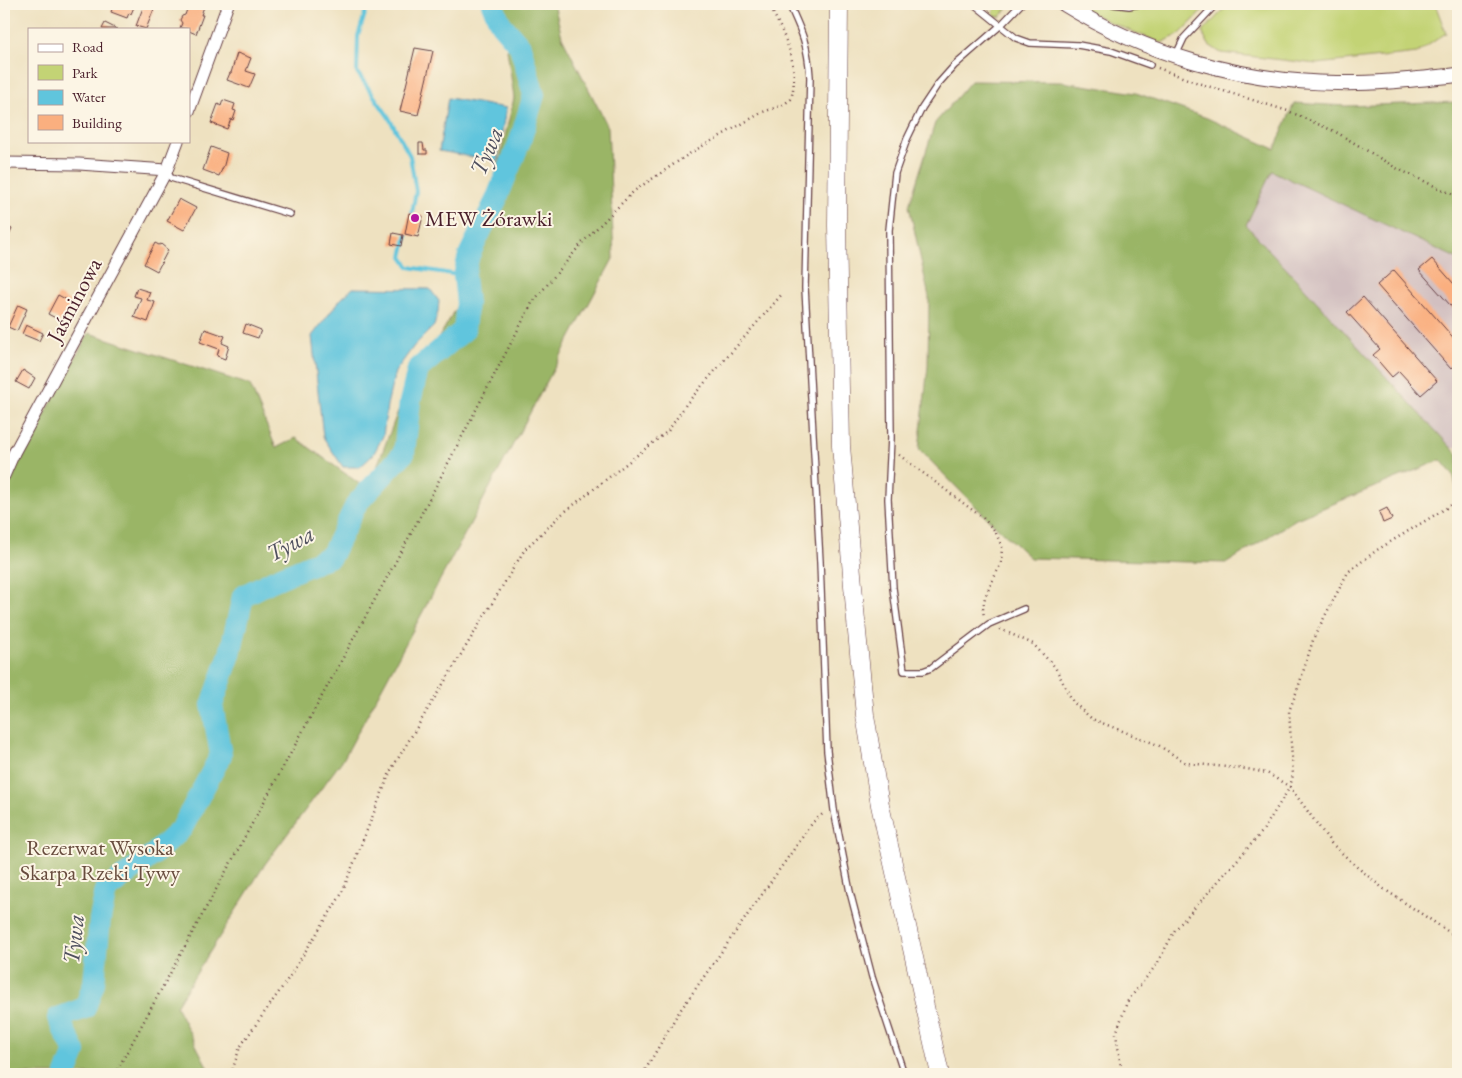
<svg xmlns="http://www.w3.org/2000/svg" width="1462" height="1078" font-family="'EB Garamond',serif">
	<rect width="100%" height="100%" fill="#fcf5e5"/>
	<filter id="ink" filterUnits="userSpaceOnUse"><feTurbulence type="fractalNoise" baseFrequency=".02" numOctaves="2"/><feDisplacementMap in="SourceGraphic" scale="10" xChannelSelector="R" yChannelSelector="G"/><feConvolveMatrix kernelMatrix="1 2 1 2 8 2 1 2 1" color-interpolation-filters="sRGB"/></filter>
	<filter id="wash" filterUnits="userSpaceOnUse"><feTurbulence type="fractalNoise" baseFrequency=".0096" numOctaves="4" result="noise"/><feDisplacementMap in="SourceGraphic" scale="20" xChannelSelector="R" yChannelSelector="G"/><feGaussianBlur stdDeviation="1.12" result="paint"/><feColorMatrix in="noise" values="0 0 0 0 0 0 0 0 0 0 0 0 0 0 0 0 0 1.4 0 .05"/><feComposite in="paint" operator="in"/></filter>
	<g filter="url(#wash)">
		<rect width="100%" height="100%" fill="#eee1c0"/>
		<path fill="#d2bfc0" d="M1272,171L1458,259V447L1451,449L1246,225Z"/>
		<path fill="#c3d375" stroke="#867950" d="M997,4H1011L1000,17L995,16L993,13Z
			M1074,4H1098L1107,7L1128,11L1152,4H1209L1180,34L1161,43L1109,22Z
			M1229,4H1435L1446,33L1417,53L1317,64L1221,53L1209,45L1202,32Z"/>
		<path fill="#9ab566" stroke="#726a48" d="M502,4H554L562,37L608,127L614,257L344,758L265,864L176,1006L211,1074H4V490L89,333L250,385L276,448L296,438L368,490L403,398L461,300L464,268L495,178L514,98L501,8Z
			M971,81L1062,82L1136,93L1207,118L1275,149L1294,103L1346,106L1458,102V259L1272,171L1246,225L1458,455V493L1453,475L1441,460L1296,519L1227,563L1030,558L986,517L919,449L928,366L929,297L909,206L935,123Z"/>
		<path fill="#60c5dd" stroke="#557284" d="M448,98L506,108L497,161L439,151Z
			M353,288L430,289L439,301L438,312L434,326L414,346L395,372L387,405L383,436L373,455L360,467H343L323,437L312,336L340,300Z"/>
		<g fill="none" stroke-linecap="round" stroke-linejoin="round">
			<path stroke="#60c5dd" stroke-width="4" d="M368,4L358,36L357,72L388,116L410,156L416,191L412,213
				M407,234L402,257L409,267L464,276"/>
			<path stroke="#60c5dd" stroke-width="22" d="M66,1074L75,1052L58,1018L85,1008L94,983L100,919L106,890L153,855L182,828L221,755L212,705L230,654L243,596L272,581L331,556L357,503L404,453L410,402L418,369L464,330L467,303L464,276L469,255L496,200L520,141L534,95L520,46L501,24L492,4"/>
		</g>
		<g id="blocks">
			<path fill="#faaf7f" d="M114,4H132L131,6L134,7L131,14L129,13L127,18L111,12Z
				M189,4H205L201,15H203L196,34L189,31V29L180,28L182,23L180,20L182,16L185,15Z
				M144,5L154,9L146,29L136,26Z
				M105,23L117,29H102Z
				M415,48L433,51L418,115L400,111Z
				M237,53L251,58L246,71L255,74L249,88L227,80L230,73H231Z
				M223,100L235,104L233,110L236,111L233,120L231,119L227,129L211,123L218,104L221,106Z
				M419,143H423L424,150H427V154H419Z
				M211,147L227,153L224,165L219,176L203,170Z
				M179,199L196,208L184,230L167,221Z
				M409,213L423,216L418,237L405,234Z
				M4,225L12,229L4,247Z
				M393,233L403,235L401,246L391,244Z
				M155,243L159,245L161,244L168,250L157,271L144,264Z
				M1432,259L1454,284L1458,281V314L1419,270Z
				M1394,270L1458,343V362L1451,369L1377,285Z
				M137,288L150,292L147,300L155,302L148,322L134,317L141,298L134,296Z
				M58,295L73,303L63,322L48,314Z
				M1363,297L1437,381L1421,395L1399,371L1392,377L1373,355L1380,349L1347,312Z
				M18,305L27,309L17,331L8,327Z
				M246,324L261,330L258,338L243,333Z
				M26,325L43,333L39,341L22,334Z
				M205,329L225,336L222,343L229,346L225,359L217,356L219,349L200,342Z
				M23,370L35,378L29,389L16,382Z
				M1387,508L1392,519L1383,523L1379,512Z"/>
		</g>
	</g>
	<g filter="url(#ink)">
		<use href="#blocks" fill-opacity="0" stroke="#633c41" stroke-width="1"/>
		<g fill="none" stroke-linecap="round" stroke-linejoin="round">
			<defs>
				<path id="service" d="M789,4C802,32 808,45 810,77L805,288L820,562L827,751L834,810L850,892L872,977L904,1074
					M974,4L1016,38L1030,43L1078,45L1111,51L1150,65
					M1021,4L1001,25L954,66L938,84L922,108L907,139L895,173L889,230L891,438L888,499L893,588L904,671H923L931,668L989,624L1024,609
					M1113,4L1129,6L1139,4
					M1176,55L1184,38L1216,4
					M167,171L171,178L290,214"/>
				<path id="minor" d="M189,111L228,4
					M4,163L79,164L167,170
					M4,476L14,453L167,170L178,141"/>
				<path id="tertiary" d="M1064,4C1144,54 1243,82 1337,83C1378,84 1418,79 1458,75"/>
				<path id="primary" d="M839,4L837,225L841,446L857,632L865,715L880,805L940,1074"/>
			</defs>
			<use href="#service" stroke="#633c41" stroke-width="8"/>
			<use href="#minor" stroke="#633c41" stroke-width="13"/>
			<use href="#tertiary" stroke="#633c41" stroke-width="16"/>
			<use href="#primary" stroke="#633c41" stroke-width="19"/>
			<path stroke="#633c41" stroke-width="2.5" stroke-dasharray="1 4" stroke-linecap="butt" d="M1158,68L1201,84L1288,111L1336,132L1396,168L1458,197
				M899,455L983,518L995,531L1002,547L1001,563L985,597L983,609L984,618
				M1000,629L1033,644L1055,667L1073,702L1092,719L1158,745L1186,763L1247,769L1267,773L1290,787L1331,843L1357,867L1384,889L1458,938
				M115,1074L414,528L532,303L582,243L634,191L692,152L763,112L783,105L791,99C801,63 783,34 769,4
				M231,1074L240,1047L286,982L341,895L391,770L525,549L562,514L668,431L687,403L783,293
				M643,1074L677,1015L813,822L825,812
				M1122,1074L1116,1034L1127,1002L1157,964L1175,930L1262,832L1290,787L1293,775L1289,711L1298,688L1314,637L1348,572L1377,550L1458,501"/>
			<use href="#service" stroke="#fff" stroke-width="5.5"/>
			<use href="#minor" stroke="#fff" stroke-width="11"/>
			<use href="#tertiary" stroke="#fff" stroke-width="14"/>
			<use href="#primary" stroke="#fff" stroke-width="18"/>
		</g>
	</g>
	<circle fill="#b5179e" stroke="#fcf5e5" stroke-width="2" cx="415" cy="218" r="5"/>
	<g text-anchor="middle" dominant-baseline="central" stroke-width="4" stroke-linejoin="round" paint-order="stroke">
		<g font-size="22" fill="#4a1f2b" stroke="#fcf5e5" text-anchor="start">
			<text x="425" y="218">MEW Żórawki</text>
		</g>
		<g font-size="22" fill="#4a1f2b" stroke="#fcf5e5">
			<text transform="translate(74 300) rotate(-62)">Jaśminowa</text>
		</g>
		<g font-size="22" fill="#684c3e" stroke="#fcf5e5">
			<text x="100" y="847">Rezerwat Wysoka<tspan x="100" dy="25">Skarpa Rzeki Tywy</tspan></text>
		</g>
		<g font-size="24" font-style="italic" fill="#515160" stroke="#fcf5e5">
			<text transform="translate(486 151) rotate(-67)">Tywa</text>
			<text transform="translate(290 543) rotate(-28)">Tywa</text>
			<text transform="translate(73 939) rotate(-84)">Tywa</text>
		</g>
	</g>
	<rect width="1462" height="1078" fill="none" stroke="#fcf5e5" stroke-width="20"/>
	<rect x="28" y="28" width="162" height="115" fill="#fcf5e5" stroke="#b59f9b"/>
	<rect x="38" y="44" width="25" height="8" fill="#ffffff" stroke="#b59f9b"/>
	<text x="72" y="52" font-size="15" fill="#4a1f2b">Road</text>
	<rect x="38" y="65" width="25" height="15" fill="#c3d375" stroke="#b59f9b"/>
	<text x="72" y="78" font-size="15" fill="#4a1f2b">Park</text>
	<rect x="38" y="90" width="25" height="15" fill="#60c5dd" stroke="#b59f9b"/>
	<text x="72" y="102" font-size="15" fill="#4a1f2b">Water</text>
	<rect x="38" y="115" width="25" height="15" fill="#faaf7f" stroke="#b59f9b"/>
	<text x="72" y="128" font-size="15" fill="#4a1f2b">Building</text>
</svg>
